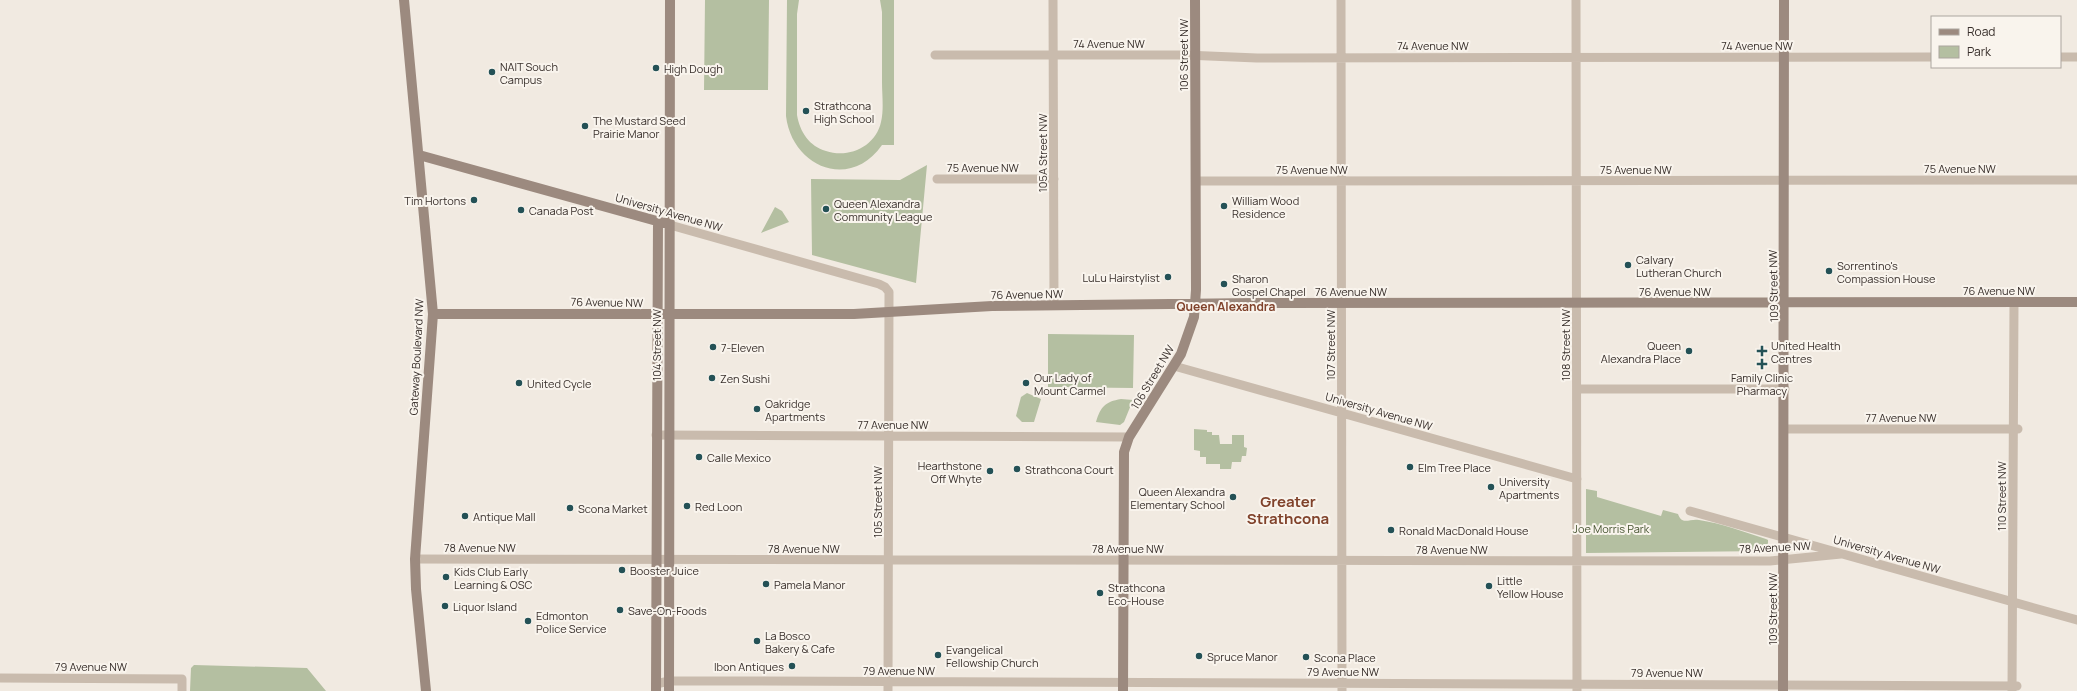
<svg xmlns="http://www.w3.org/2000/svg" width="2077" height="691" font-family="Manrope,sans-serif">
	<rect width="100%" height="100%" fill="#f1eae1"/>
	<path fill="#b4bfa1" d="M705,0H769L768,90H704Z
		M787,0H799L797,14V115C800,132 809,146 826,151C849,159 876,146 881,122C884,109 882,95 882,82C882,59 882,35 882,12L880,0H894V145H882C850,191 792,167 786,116Z
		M927,165L916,283L812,255L811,179L900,180Z
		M775,207L782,211L789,222L761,233Z
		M1048,334L1134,335L1133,388L1048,387Z
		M1027,393L1041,399L1034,422H1022L1016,416L1021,397Z
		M1121,399L1133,400L1124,422L1120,425L1096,422C1101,406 1105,402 1121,399Z
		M1194,429L1207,430V432H1212V435H1219L1220,444H1232V435H1244V447L1247,448L1246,456H1242L1241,462H1232L1231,469H1220V464H1206V457H1200V451L1194,450Z
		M1586,489L1597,491V497L1661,516L1663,510L1678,514C1682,526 1690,518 1699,520C1721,523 1744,532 1766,539L1768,540V551L1586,553Z
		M194,665L307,668L326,691H190L191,668Z"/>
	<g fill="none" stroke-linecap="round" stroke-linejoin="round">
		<path stroke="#c9bbad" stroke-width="9" d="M1053,0L1054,305
			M1341,0L1342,691
			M1576,0L1577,691
			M935,55H1185L1257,58L1932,57
			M2060,57H2077
			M937,179H1054
			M1196,181L2077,180
			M670,225L879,284L885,287L889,292L888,691
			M1174,366L1577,479
			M1577,389H1785
			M1785,429H2018
			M656,435L1129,437
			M1690,511L2077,620
			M415,559L1770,561L1841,554
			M0,678L182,679V691
			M656,684L669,681H734L2017,686
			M2012,691L2014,302"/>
		<path stroke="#9c8a7f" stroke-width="10" d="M404,0L433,314L415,559L416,589L426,691
			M419,155L664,223
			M433,314H854L992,306L1257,303L2077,302
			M656,691L658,221
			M669,691L670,0
			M1123,691L1124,452L1129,437L1181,354L1194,317L1196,290L1195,0
			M1783,691L1784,0"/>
	</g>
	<g fill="#245156" stroke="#f9f4ed" stroke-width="1.5">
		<circle cx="656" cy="68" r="4"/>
		<circle cx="492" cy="72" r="4"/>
		<circle cx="806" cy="111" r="4"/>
		<circle cx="585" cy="126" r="4"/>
		<circle cx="474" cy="200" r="4"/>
		<circle cx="1224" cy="206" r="4"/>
		<circle cx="826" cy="209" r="4"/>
		<circle cx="521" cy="210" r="4"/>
		<circle cx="1628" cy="265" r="4"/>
		<circle cx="1829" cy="271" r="4"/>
		<circle cx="1168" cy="277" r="4"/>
		<circle cx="1224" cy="284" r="4"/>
		<circle cx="713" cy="347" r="4"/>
		<circle cx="1689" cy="351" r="4"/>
		<path d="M1760 345h4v4h4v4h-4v4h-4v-4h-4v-4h4z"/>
		<path d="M1760 358h4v4h4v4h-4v4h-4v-4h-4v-4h4z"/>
		<circle cx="712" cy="378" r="4"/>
		<circle cx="519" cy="383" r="4"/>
		<circle cx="1026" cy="383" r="4"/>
		<circle cx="757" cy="409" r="4"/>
		<circle cx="699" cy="457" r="4"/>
		<circle cx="1410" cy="467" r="4"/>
		<circle cx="1017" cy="469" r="4"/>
		<circle cx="990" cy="471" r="4"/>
		<circle cx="1491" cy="487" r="4"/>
		<circle cx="1233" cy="497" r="4"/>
		<circle cx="687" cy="506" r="4"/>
		<circle cx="570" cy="508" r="4"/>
		<circle cx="465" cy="516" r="4"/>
		<circle cx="1391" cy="530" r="4"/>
		<circle cx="622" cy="570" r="4"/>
		<circle cx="446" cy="577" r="4"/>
		<circle cx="766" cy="584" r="4"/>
		<circle cx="1489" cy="586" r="4"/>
		<circle cx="1100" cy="593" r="4"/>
		<circle cx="445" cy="606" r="4"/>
		<circle cx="620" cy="610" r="4"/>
		<circle cx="528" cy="621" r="4"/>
		<circle cx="757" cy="641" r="4"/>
		<circle cx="938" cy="655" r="4"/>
		<circle cx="1199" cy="656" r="4"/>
		<circle cx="1306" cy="657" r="4"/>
		<circle cx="792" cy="666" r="4"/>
	</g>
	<g text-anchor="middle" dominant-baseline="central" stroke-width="4" stroke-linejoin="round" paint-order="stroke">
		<g font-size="11" fill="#382f2b" stroke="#f9f4ed">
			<text x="1109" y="43">74 Avenue NW</text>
			<text x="1433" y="45">74 Avenue NW</text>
			<text x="1757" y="45">74 Avenue NW</text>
			<text transform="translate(1183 55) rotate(-90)">106 Street NW</text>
			<text transform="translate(1042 153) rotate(-90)">105A Street NW</text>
			<text x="983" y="167">75 Avenue NW</text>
			<text x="1960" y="168">75 Avenue NW</text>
			<text x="1312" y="169">75 Avenue NW</text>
			<text x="1636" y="169">75 Avenue NW</text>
			<text transform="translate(669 212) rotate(16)">University Avenue NW</text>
			<text transform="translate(1773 286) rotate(-91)">109 Street NW</text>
			<text x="1999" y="290">76 Avenue NW</text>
			<text x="1351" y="291">76 Avenue NW</text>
			<text x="1675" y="291">76 Avenue NW</text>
			<text transform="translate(1027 294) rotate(-1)">76 Avenue NW</text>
			<text transform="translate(607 302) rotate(1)">76 Avenue NW</text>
			<text transform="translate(656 345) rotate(-90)">104 Street NW</text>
			<text transform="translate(1330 345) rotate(-90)">107 Street NW</text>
			<text transform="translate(1565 345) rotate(-90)">108 Street NW</text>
			<text transform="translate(416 357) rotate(-87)">Gateway Boulevard NW</text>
			<text transform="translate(1152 377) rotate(-59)">106 Street NW</text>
			<text transform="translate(1379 411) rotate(16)">University Avenue NW</text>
			<text x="1901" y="417">77 Avenue NW</text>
			<text x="893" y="424">77 Avenue NW</text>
			<text transform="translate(2001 496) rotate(-90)">110 Street NW</text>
			<text transform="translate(877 502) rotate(-90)">105 Street NW</text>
			<text x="480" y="547">78 Avenue NW</text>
			<text transform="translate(1775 547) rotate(-3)">78 Avenue NW</text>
			<text x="804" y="548">78 Avenue NW</text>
			<text x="1128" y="548">78 Avenue NW</text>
			<text x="1452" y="549">78 Avenue NW</text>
			<text transform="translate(1887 554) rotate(16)">University Avenue NW</text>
			<text transform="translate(1772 609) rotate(-90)">109 Street NW</text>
			<text x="91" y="666">79 Avenue NW</text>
			<text x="899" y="670">79 Avenue NW</text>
			<text x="1343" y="671">79 Avenue NW</text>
			<text x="1667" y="672">79 Avenue NW</text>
		</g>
		<g font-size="11" fill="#382f2b" stroke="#f9f4ed" text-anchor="start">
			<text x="500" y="66">NAIT Souch<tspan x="500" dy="13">Campus</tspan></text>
			<text x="664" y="68">High Dough</text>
			<text x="814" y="105">Strathcona<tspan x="814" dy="13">High School</tspan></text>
			<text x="593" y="120">The Mustard Seed<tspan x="593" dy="13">Prairie Manor</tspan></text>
			<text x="466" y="200" text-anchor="end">Tim Hortons</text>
			<text x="1232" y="200">William Wood<tspan x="1232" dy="13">Residence</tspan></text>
			<text x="834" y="203">Queen Alexandra<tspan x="834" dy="13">Community League</tspan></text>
			<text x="529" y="210">Canada Post</text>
			<text x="1636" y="259">Calvary<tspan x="1636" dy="13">Lutheran Church</tspan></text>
			<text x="1837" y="265">Sorrentino's<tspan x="1837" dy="13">Compassion House</tspan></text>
			<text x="1160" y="277" text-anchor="end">LuLu Hairstylist</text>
			<text x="1232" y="278">Sharon<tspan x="1232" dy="13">Gospel Chapel</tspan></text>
			<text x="1681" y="345" text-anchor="end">Queen<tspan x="1681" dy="13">Alexandra Place</tspan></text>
			<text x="1771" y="345">United Health<tspan x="1771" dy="13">Centres</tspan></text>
			<text x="721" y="347">7-Eleven</text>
			<text x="1034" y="377">Our Lady of<tspan x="1034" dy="13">Mount Carmel</tspan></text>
			<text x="1762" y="377" text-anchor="middle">Family Clinic<tspan x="1762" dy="13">Pharmacy</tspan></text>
			<text x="720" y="378">Zen Sushi</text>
			<text x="527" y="383">United Cycle</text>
			<text x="765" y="403">Oakridge<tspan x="765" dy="13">Apartments</tspan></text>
			<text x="707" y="457">Calle Mexico</text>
			<text x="982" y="465" text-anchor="end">Hearthstone<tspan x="982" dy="13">Off Whyte</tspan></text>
			<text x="1418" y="467">Elm Tree Place</text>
			<text x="1025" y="469">Strathcona Court</text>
			<text x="1499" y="481">University<tspan x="1499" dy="13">Apartments</tspan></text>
			<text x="1225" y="491" text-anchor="end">Queen Alexandra<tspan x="1225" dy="13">Elementary School</tspan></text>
			<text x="695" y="506">Red Loon</text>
			<text x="578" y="508">Scona Market</text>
			<text x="473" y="516">Antique Mall</text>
			<text x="1399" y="530">Ronald MacDonald House</text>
			<text x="630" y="570">Booster Juice</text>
			<text x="454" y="571">Kids Club Early<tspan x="454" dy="13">Learning &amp; OSC</tspan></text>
			<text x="1497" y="580">Little<tspan x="1497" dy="13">Yellow House</tspan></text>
			<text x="774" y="584">Pamela Manor</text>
			<text x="1108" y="587">Strathcona<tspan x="1108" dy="13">Eco-House</tspan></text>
			<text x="453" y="606">Liquor Island</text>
			<text x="628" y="610">Save-On-Foods</text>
			<text x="536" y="615">Edmonton<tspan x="536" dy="13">Police Service</tspan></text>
			<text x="765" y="635">La Bosco<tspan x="765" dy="13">Bakery &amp; Cafe</tspan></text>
			<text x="946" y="649">Evangelical<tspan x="946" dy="13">Fellowship Church</tspan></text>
			<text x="1207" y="656">Spruce Manor</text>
			<text x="1314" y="657">Scona Place</text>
			<text x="784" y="666" text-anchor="end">Ibon Antiques</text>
		</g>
		<g font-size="11" fill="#465431" stroke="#f9f4ed">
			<text x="1611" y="528">Joe Morris Park</text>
		</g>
		<g font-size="12" font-weight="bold" fill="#80422b" stroke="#f9f4ed">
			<text x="1226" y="306">Queen Alexandra</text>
		</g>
		<g font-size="15" font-weight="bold" fill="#80422b" stroke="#f9f4ed">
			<text x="1288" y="501">Greater<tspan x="1288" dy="17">Strathcona</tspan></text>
		</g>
	</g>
	<rect x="1931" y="16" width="130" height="52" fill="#f9f4ed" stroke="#aca59f"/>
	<rect x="1939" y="29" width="20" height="6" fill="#9c8a7f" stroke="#aca59f"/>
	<text x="1967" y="36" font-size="12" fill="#382f2b">Road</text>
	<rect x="1939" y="46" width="20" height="12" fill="#b4bfa1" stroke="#aca59f"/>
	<text x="1967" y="56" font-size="12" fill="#382f2b">Park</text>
</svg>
